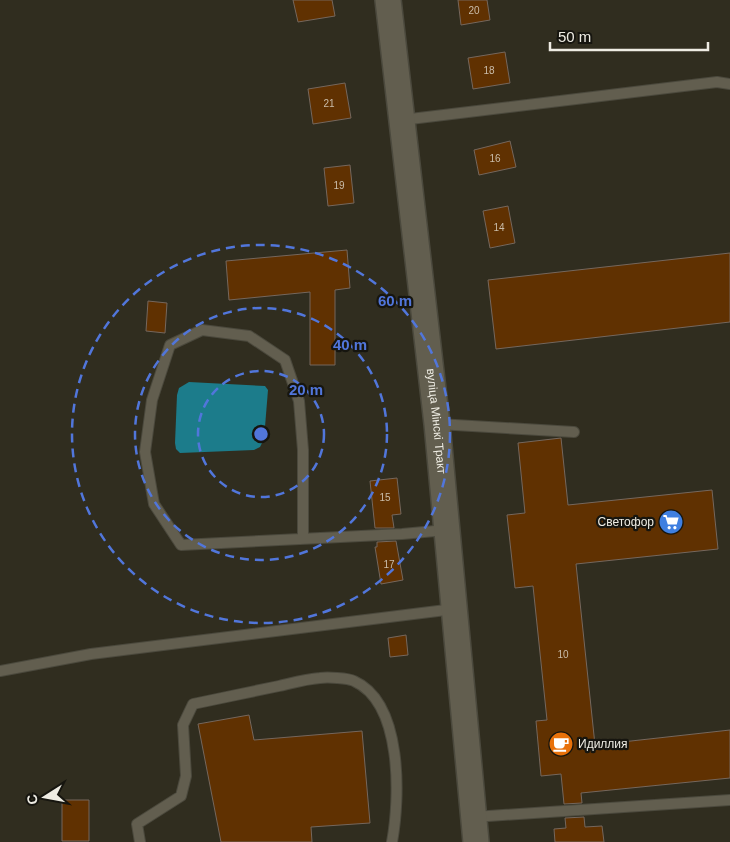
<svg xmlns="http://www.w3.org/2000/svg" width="730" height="842" font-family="Helvetica,sans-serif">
	<rect width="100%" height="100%" fill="#302d1f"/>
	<path fill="#1c7c8b" d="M189,382L265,386L268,390L264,439L260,447L254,450L180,453L176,449L175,443L177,395L179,388Z"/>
	<path fill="#603101" stroke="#75675d" d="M293,0H332L335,16L298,22Z
		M458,0H487L490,20L461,25Z
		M505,52L510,83L473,89L468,58Z
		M345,83L351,118L313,124L308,89Z
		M510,141L516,167L479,175L474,150Z
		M350,165L354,203L328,206L324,168Z
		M508,206L515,243L490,248L483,211Z
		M347,250L350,288L335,290V365H310V292L229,300L226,261Z
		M730,253V322L496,349L488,280Z
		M148,301L167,303L165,333L146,331Z
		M561,438L568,505L712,490L718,549L576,564L595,745L730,730V778L581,793L582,803L564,804L561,774L541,776L536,721L547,720L533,586L515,588L507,515L525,513L518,443Z
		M397,478L401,514L392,515L394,528H375L370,481Z
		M396,541L403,580L381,584L375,547H377V542Z
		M406,635L408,655L390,657L388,638Z
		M249,715L254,740L362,731L370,823L311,827L312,842H221L198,724Z
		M62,800H89V841H62Z
		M584,817L585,827L602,826L604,842H555L554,829L566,828L565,818Z"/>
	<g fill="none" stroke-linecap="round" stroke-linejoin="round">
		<defs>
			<path id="service" d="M402,120L717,82L730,84
				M438,424L574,432
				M303,539V450L299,401L285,360L249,336L202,330L170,345L152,400L145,452L154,504L181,545L402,534L446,530
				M0,671L91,654L454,609
				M474,817L730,800
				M140,842L137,824L181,796L186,776L183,725L193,704C222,698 250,692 279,686C292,683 306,679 320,678C327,677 348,678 354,681C403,703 400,798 392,842"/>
			<g id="tertiary">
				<path id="s1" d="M388,0L437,424L476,842"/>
			</g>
		</defs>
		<use href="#service" stroke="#4b493d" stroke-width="12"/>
		<use href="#tertiary" stroke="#4b493d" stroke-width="28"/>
		<use href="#service" stroke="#625e4f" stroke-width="10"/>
		<use href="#tertiary" stroke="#625e4f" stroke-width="25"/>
	</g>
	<g fill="none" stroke="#5176db" stroke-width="2.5" stroke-dasharray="9 6">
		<circle cx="261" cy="434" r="63"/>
		<circle cx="261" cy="434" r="126"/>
		<circle cx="261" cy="434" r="189"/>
	</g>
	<defs>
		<symbol id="supermarket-disc" viewBox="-11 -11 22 22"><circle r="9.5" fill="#3f7fe0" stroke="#16150f"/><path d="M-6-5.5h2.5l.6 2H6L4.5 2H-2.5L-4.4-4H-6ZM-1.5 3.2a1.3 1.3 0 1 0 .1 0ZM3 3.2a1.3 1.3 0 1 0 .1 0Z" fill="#fff"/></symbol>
		<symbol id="cafe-disc" viewBox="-11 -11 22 22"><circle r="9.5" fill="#e8710a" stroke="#16150f"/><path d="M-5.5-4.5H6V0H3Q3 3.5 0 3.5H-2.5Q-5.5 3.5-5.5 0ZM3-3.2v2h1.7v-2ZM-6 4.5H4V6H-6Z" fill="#fff"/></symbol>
	</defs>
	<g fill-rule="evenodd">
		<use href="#supermarket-disc" x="657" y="508" width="28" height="28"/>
		<use href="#cafe-disc" x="547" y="730" width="28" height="28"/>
	</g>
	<g text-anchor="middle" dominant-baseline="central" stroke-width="4.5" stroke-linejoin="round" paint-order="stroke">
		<g font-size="10" fill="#cabdaa">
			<text x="474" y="10">20</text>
			<text x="489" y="70">18</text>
			<text x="329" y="103">21</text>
			<text x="495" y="158">16</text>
			<text x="339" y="185">19</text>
			<text x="499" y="227">14</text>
			<text x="385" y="497">15</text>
			<text x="389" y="564">17</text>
			<text x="563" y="654">10</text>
		</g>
		<g font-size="12" fill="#eeece3" stroke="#16150f">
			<text stroke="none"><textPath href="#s1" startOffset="424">вуліца Мінскі Тракт</textPath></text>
		</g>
		<g font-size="12" fill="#eeece3" stroke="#16150f" text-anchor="end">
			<text x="654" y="522">Светофор</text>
			<text x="578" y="744" text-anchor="start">Идиллия</text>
		</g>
	</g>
	<circle cx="261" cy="434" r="8" fill="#5176db" stroke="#16150f" stroke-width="2.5"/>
	<g font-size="15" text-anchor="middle" font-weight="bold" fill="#5176db" stroke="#16150f" stroke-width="4.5" stroke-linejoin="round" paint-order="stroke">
		<text x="395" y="306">60 m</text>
		<text x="350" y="350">40 m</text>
		<text x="306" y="395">20 m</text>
	</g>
	<g transform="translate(45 797) rotate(259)" stroke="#16150f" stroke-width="4" paint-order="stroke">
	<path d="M0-4L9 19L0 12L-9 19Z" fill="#eeece3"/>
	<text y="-8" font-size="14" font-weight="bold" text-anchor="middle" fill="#eeece3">С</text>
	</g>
	<path d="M550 42v8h158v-8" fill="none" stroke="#eeece3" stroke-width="2.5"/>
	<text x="558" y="42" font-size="15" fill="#eeece3" stroke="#16150f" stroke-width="4" paint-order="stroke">50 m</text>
</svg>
